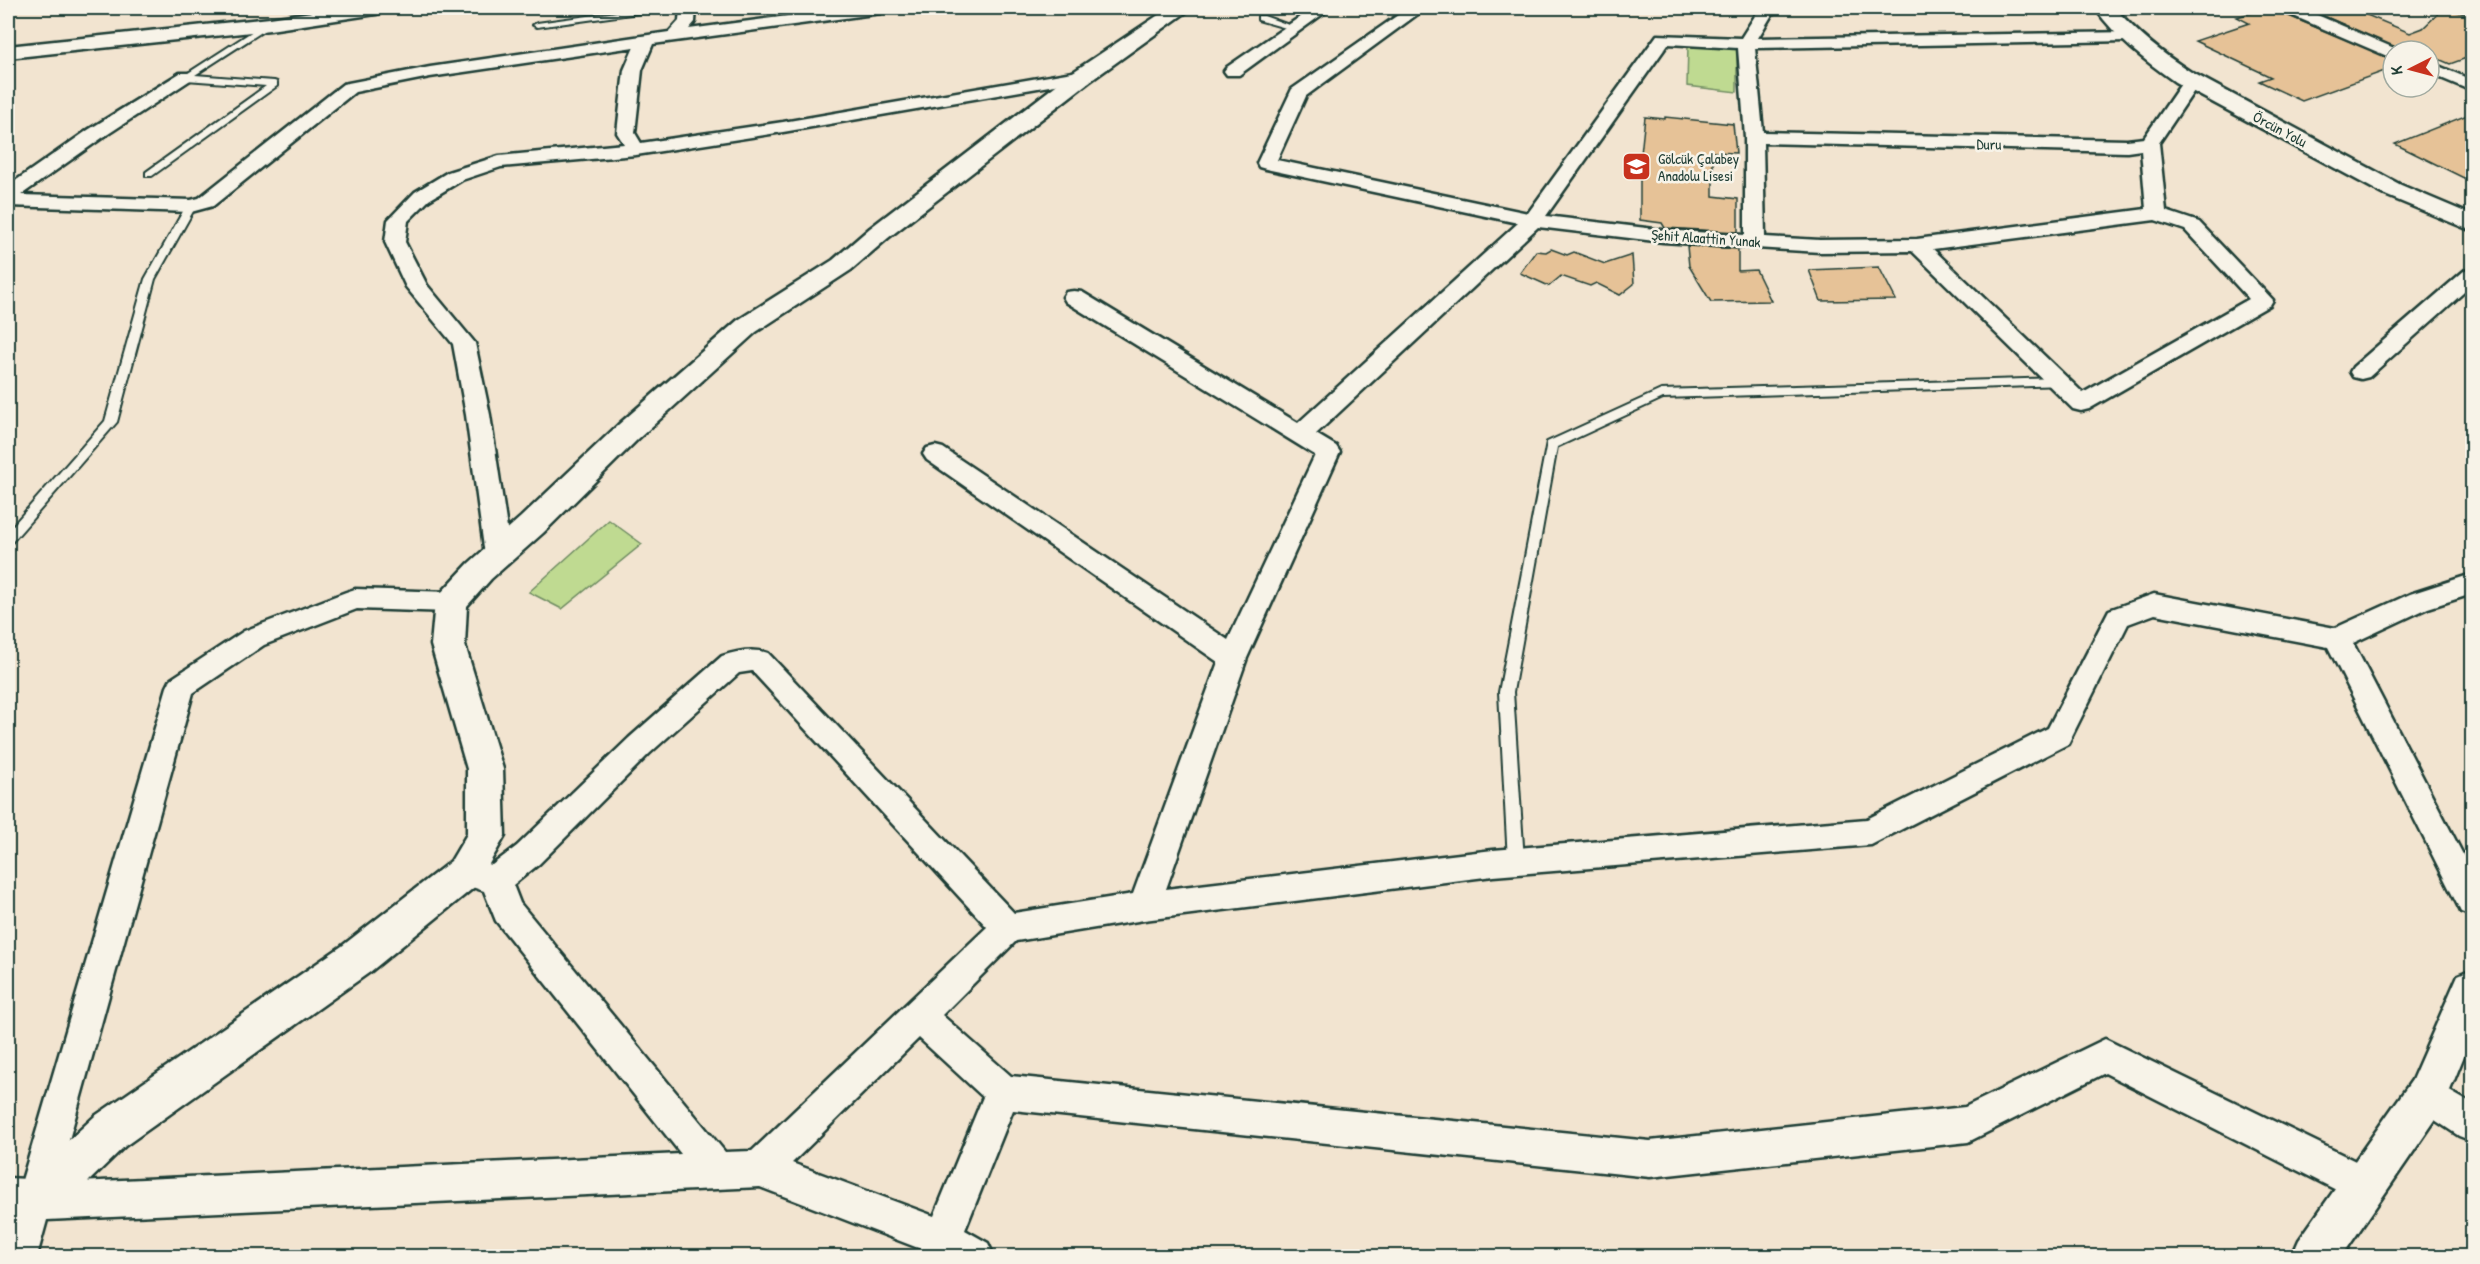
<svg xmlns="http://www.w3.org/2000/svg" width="2480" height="1264" font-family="'Patrick Hand',sans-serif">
	<rect width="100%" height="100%" fill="#f2e4d0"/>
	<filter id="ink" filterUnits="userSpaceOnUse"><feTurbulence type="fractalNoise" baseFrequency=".0167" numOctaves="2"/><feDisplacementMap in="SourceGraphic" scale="12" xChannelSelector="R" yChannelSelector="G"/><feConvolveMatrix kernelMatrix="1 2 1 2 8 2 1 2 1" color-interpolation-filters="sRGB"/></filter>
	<g filter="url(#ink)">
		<path fill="#bfda91" stroke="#6f8c62" stroke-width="1.5" d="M1688,45L1737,49V92L1687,86Z
			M609,520L642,544L562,609L529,592Z"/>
		<path fill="#e6c297" stroke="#1f3d34" stroke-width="1.5" d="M2267,8H2278L2281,13L2393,59V68L2302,101L2259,81L2271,77L2195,41L2249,23L2237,17Z
			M2306,8H2350L2410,33L2423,28L2444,8L2472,16V56L2450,64L2429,55V51H2403Z
			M2472,113V182L2395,144Z
			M1645,117L1665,119V117L1733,124L1736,153L1713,152V196L1738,199V232L1665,228L1662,223L1640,220V179H1633L1634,153L1641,154Z
			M1687,246L1738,249V271L1756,270L1771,301L1711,302L1689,266Z
			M1551,249L1567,255L1574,252L1605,264L1632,255L1634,284L1620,295L1596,283L1590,286L1561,276L1549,286L1520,273L1536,251L1546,252Z
			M1879,267L1896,300L1821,301L1809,270Z"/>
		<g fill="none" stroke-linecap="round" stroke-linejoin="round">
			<defs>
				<path id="service" d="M646,8H664L660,10L537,27L533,25L537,23Z
					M1258,16H1264L1297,28L1293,30L1258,20Z
					M267,22L274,24L195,75L274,81L277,82V86L152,176H146V172L266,86L186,80L182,77Z
					M191,203L196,206L155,279L117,422L12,542L8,543V531L105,421L145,279L186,206Z
					M2060,378L2066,382L2064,385L1663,398L1557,447L1513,692L1524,861L1521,866L1516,868L1511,866L1508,861L1499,692L1547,442L1661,390Z"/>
				<path id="minor" d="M680,8H696L695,22L689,29L849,8H889L881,13L653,44L642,70L635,133L641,143L783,122L1084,70L1090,71L1093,75L1090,79L1084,80L783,132L636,155L501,167L462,180L429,200L408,221L405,242L427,285L475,343L490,415L511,555L507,562L498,564L489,562L485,555L466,415L453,344L406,287L385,242L388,220L415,192L448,172L499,156L624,144L617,133L624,70L634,47L430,77L355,92L213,206L191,212L8,206V186L88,130L180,73H192L195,77L102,138L21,195L191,200L199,198L343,84L430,67L669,32L679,21Z
					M1313,8H1331L1239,75H1227L1224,71L1227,67Z
					M1408,8H1426L1306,96L1277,160L1528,213L1657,35L1741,38L1760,8H1776L1758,38L2134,32L2136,36L2134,40L2128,41L1755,48L1763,132L2127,140L2144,138L2185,78H2197L2200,82L2159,143L2166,211L2199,222L2273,300L2270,305L2089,409L2081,411L2073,409L1912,251L1820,252L1663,242L1538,227L1316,434L1336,446L1340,452L1247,658L1166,889L1493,850L1867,819L2048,728L2109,610L2154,594L2335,628L2410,594L2472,574V594L2428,608L2353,643L2472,872V916L2461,912L2328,647L2155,614L2128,624L2068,744L1871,845L1493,876L1144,920L1016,941L942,1015L1011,1076L1650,1141L1965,1107L2105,1039L2378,1172L2383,1185L2378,1198L2365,1203L2352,1198L2105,1073L1968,1142L1650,1177L1013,1110L965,1230L988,1243L994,1256H939L760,1187L47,1220L37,1256H8V1228L167,687L171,679L244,631L346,592L355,589L451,592L460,595L464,602L460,609L451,612L357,609L264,645L193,693L57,1183L681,1154L496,921L484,891L469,886L464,876L469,866L480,862L492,865L517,846L629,738L722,656C737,651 753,648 768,653L1014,913L1133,894L1218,662L927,460L923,454L927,448L935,446L943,448L1228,640L1315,455L1066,302L1063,297L1066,292L1074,291L1082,292L1298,423L1518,223L1266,169L1259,167L1257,163L1292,89ZM1668,44L1738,48L1745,137V235L1663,230L1546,216ZM1763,143L2127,152L2141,150L2146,209L1917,239L1820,240L1765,237ZM2155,220L2185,230L2249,299L2083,393L1933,249ZM752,671L987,927L752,1151L725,1152L520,903L513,885L539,864L649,754L739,673ZM919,1038L983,1097L934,1216L792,1163Z
					M2280,8H2301L2401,51H2393V57L2387,56L2282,11Z
					M2429,62L2472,80V91L2429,73Z
					M2472,268V285L2369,377L2361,379L2353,377L2350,372L2353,367L2465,270Z
					M2427,1078L2472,1104V1141L2459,1136L2415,1107L2410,1095L2415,1083Z"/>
				<path id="tertiary" d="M340,8H386L383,12L376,14L270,30L8,58V46L270,18Z
					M1169,8H1192L1089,82L888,238L851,270L756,332L638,439L543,533L491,579L467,606L465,645L503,769L505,836L477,885L370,972L125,1146L51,1218L35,1225L8,1222V1178L27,1179L95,1116L342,946L451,861L467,834V769L431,645L435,602L440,594L469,563L521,517L618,425L738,320L833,260L870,228L1073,72Z
					M2472,969V1036L2442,1110L2342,1256H2292L2299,1240L2412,1080L2458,975Z"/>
				<path id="secondary" d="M2095,8H2115C2138,34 2161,53 2191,72L2401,185L2472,215V231L2385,195L2175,82C2144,60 2117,39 2095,8Z"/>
			</defs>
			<use href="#service" stroke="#1f3d34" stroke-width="4"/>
			<use href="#minor" stroke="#1f3d34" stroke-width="5"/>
			<use href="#tertiary" stroke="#1f3d34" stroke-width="5"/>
			<use href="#secondary" stroke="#1f3d34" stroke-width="5"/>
			<use href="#service" fill="#f7f3e8" fill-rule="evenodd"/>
			<use href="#minor" fill="#f7f3e8" fill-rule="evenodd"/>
			<use href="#tertiary" fill="#f7f3e8" fill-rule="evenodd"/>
			<use href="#secondary" fill="#f7f3e8" fill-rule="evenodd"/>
		</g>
	</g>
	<defs>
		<symbol id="school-square" viewBox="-11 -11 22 22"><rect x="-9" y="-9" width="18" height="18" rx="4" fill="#c8321e" stroke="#f7f3e8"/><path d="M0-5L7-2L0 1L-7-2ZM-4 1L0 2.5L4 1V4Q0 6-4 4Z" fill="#fff"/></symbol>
	</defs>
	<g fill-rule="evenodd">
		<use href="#school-square" x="1620" y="150" width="33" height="33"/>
	</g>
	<g text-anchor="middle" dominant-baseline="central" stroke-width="5" stroke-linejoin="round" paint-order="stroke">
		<g font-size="15" fill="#1f3d34" stroke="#f7f3e8">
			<text transform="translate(2280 129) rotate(28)">Örcün Yolu</text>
			<text transform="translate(1989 144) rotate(1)">Duru</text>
			<text transform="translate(1706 238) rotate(4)">Şehit Alaattin Yunak</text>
		</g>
		<g font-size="15" fill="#1f3d34" stroke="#f7f3e8" text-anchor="start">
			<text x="1658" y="158">Gölcük Çalabey<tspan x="1658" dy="17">Anadolu Lisesi</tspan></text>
		</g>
	</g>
	<rect width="2480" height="1264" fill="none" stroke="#f7f3e8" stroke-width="30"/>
	<rect x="15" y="15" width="2450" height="1234" fill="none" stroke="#1f3d34" stroke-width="2" filter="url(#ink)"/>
	<g transform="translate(2411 69) rotate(264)"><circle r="28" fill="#f7f3e8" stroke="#a1aaa0" stroke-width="1.5"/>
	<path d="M0-4.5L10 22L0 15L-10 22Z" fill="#c8321e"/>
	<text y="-9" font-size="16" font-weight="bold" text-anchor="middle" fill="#1f3d34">K</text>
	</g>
</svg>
